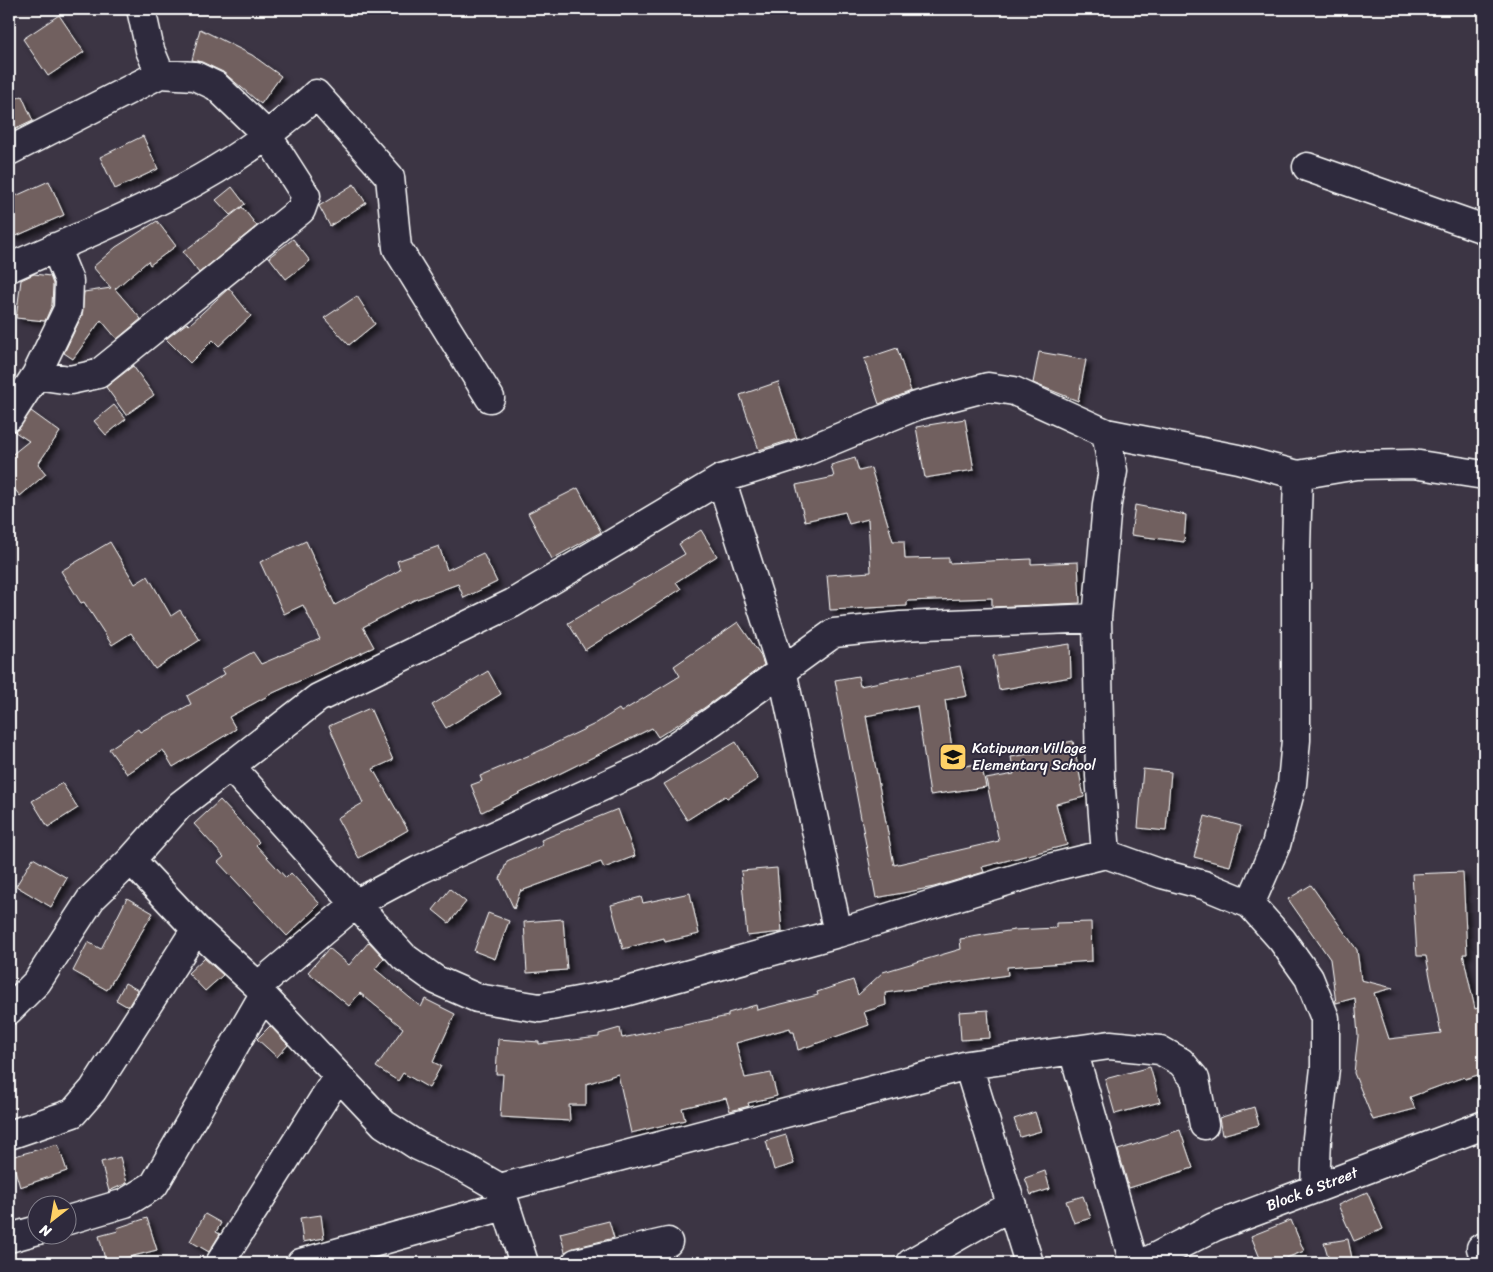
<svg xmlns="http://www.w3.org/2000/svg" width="1493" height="1272" font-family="Sriracha,sans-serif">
	<defs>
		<filter id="shadow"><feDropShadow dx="4.5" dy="4.5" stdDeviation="2.5" flood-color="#0009"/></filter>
	</defs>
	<rect width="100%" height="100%" fill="#3c3544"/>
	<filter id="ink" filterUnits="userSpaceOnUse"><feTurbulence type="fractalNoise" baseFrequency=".02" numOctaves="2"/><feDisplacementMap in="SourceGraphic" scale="10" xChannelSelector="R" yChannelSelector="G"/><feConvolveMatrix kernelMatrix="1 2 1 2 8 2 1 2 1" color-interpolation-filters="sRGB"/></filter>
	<g filter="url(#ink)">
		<path fill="#71605e" stroke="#fff" filter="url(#shadow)" d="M59,15L84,52L48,76L23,39Z
			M200,29L252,55L281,76L261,104L223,72L202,62L192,60Z
			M22,96L33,121L9,132V102Z
			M143,136L158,169L115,189L100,157Z
			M49,181L64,215L14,237L9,224V199Z
			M354,184L366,203L330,226L319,206Z
			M232,187L245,204L230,215L216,200Z
			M242,207L257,226L199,273L183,252Z
			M157,221L176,246L150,265L148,261L115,289L141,319L117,339L101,320L73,359L64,353L82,315L84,292L111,288L93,267L116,247Z
			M293,239L310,261L286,279L269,257Z
			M34,274L50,276L53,284L52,305L45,321L16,318L21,280Z
			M229,288L251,316L219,346L213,340L190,363L166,339L187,323L189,325Z
			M357,296L375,324L349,345L324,318Z
			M897,348L911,391L879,404L864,359Z
			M1039,352L1086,360L1078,401L1033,383Z
			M133,366L154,395L126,415L106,387Z
			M778,382L797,438L759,450L740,395Z
			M114,405L126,419L106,435L94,421Z
			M31,411L60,432L38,464L46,474L20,496L9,482V457L29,441L15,432Z
			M965,419L974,470L925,478L916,427Z
			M855,458L859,471L871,468L893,541H904L905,559L949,558V563L1031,559V564L1078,562L1080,603L992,607V598L907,601V606L830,610L827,575L871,572L868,519L849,524L845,512L805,521L796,485L834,477L831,465Z
			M578,488L601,532L552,559L528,513Z
			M1135,505L1186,515L1184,542L1131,535Z
			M701,530L717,556L676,582L681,589L585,650L568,623L685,554L679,544Z
			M306,541L335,605L400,570L397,561L439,546L447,570L483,553L497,582L464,598L458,584L414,600L363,627L374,647L273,693L229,717L236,729L173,767L163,750L127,774L109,749L138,729L140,732L191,704L187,696L225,674L222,669L253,652L261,664L320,639L303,605L284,614L260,562Z
			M110,542L135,584L148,576L171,616L180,610L200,640L155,669L131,633L112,645L84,602L81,603L61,571Z
			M738,622L760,654L764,665L704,708L658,737L652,728L482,812L471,785L482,781L480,776L537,752L595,724L619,709L621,712L680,676L674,666Z
			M1070,644L1071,677L999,690L993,656Z
			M960,666L967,696L945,700L955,768L981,763L986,787L930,795L917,706L866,716L894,865L999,841L986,779L1014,774L1011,757L1035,753L1034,749L1073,741L1084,797L1056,804L1067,845L982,867L984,872L934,887L876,898L835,680L858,676L860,686Z
			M488,671L501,694L446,728L432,705Z
			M370,708L393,760L373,769L408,830L359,858L337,818L363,803L329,726Z
			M736,742L758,779L727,798L725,796L687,820L664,784Z
			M1143,769L1171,772L1166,831L1138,828Z
			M62,783L78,808L48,827L32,801Z
			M220,800L259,842L256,845L286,878L291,873L320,904L287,936L218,862L224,857L194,824Z
			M618,809L635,856L604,868L601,862L521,891V889L514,909L500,879L507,861L543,845L541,840Z
			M1205,816L1241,826L1230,866L1194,857Z
			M33,858L67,878L51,907L16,886Z
			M777,868L782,932L747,936L741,871Z
			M1463,872L1467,954H1463L1475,1009L1484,1006V1073L1465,1079L1464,1077L1410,1097L1415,1109L1373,1120L1354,1073L1358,1036L1355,998L1336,1003L1330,959L1288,899L1311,885L1357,950L1361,980L1393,988L1374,993L1389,1039L1441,1033L1426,956H1417L1412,874Z
			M450,889L466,902L449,923L433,910Z
			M690,893L699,934L665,942L664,938L623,949L611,905L641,897L643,903Z
			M127,898L153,913L107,990L73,971L88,942L101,949Z
			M488,913L509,921L495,959L474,951Z
			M563,919L567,970L527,973L524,922Z
			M1091,922L1092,961L1007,967L1008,975L885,993L886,1005L864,1012L869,1025L798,1050L794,1032H791L790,1028L736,1043L745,1078L771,1073L777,1096L748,1103L749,1106L730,1111L726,1098L682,1108L685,1120L631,1133L618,1074L586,1084V1105H569L570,1121L500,1117L503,1074H496L498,1039L539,1042V1044L599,1037V1034L620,1028L622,1038L728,1016V1013L756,1005L757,1010L818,995L817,992L853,980L858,995L883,972L961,949L960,939L1014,930L1056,928V923Z
			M369,942L384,958L375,969L421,1007L425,999L455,1014L433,1062L441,1066L429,1088L403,1073L398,1081L376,1067L403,1028L360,993L349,1006L308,972L329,948L349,965Z
			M204,958L223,975L205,991L188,973Z
			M125,983L138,990L128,1007L116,1000Z
			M988,1010L990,1038L961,1040L959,1012Z
			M270,1026L288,1045L277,1057L257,1039Z
			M1150,1067L1160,1102L1115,1114L1105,1079Z
			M1254,1107L1259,1125L1222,1135L1219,1118Z
			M1035,1112L1041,1131L1020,1137L1014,1119Z
			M1180,1130L1193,1168L1129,1188L1118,1150Z
			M786,1135L794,1164L774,1170L766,1141Z
			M58,1144L67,1171L20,1187L11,1157Z
			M120,1157L127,1183L109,1191L101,1162Z
			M1045,1171L1050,1189L1031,1195L1025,1178Z
			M1367,1192L1383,1229L1354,1241L1338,1205Z
			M1083,1196L1091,1218L1074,1223L1066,1201Z
			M205,1214L221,1223L216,1232L220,1234L209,1252L190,1241Z
			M321,1215L324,1238L303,1242L300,1218Z
			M147,1218L157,1250L106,1263L99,1236L118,1231L117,1228Z
			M1291,1220L1304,1251L1274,1263H1262L1251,1236Z
			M609,1221L614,1238L573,1248L565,1252L560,1233Z
			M1348,1239L1353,1263H1330L1324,1243Z"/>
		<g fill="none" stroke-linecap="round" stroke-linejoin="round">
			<defs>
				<path id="minor" d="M141,9L150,50L160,74
					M9,151L160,74L195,76L216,86L267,135L306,196L301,210L98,374L70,380L36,375
					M1307,167L1484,229
					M9,268C103,226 201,190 281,124C293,114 306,105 316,94L390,177L397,248L490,398
					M9,417L36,375L68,309L69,281L55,247
					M721,479L782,670L838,933
					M230,766L404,957L436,980L477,998L540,1008L621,993L838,933L1053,867L1106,854L1162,874L1204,885L1250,904L1282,940L1309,978L1325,1018V1068L1317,1138L1315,1189
					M1106,854L1100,776L1097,618L1107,504L1113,471L1106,433
					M131,860L196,929L258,986L263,996L384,1124L418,1146L465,1168L500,1188L524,1263
					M1250,904L1276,845L1292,784L1296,740V550L1298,475
					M258,986L355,904L419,870L645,767L713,721L834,633L901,626L1097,618
					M9,1010L37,982L91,899L131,860L179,806L318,698L513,603L721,479L797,455L916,406L988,387L1014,391L1106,433L1238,459L1298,475L1357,465L1413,464L1484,475
					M1073,1050L1134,1263
					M968,1065L1029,1263
					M9,1135L73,1113L93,1090L196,929
					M500,1188L968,1065L1110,1045L1160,1050L1181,1062L1195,1079L1204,1125
					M68,1220L125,1203L154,1185L263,996
					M9,1238L38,1230
					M1481,1248L1484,1247
					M220,1263L338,1076
					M301,1263L504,1206
					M576,1263L668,1242
					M911,1263L1012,1205
					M1144,1263L1214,1227L1484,1125"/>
			</defs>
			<use href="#minor" stroke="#fff" stroke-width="31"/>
			<use href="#minor" stroke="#2f2a3d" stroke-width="28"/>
		</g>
	</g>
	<defs>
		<symbol id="school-square" viewBox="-11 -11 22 22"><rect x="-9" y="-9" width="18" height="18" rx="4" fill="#ffd166" stroke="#2f2a3d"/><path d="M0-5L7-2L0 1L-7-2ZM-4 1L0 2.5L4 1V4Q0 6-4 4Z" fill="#111"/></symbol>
	</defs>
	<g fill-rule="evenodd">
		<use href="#school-square" x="937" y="741" width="32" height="32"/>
	</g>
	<g text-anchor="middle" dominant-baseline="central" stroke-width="4" stroke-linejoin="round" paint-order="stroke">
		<g font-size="15" fill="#fff" stroke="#2f2a3d" text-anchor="start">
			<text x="972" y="748">Katipunan Village<tspan x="972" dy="17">Elementary School</tspan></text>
		</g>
		<g font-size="15" fill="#fff" stroke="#2f2a3d">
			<text transform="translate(1312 1189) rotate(-21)">Block 6 Street</text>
		</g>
	</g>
	<rect width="1493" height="1272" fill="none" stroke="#2f2a3d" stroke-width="30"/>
	<rect x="15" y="15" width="1463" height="1242" fill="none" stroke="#fff" stroke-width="2" filter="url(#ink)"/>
	<g transform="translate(52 1220) rotate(211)"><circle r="24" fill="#2f2a3d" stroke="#827f8b"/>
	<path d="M0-4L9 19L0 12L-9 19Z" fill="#ffd166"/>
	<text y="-8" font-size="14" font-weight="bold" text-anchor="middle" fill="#ffffff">N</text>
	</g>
</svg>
